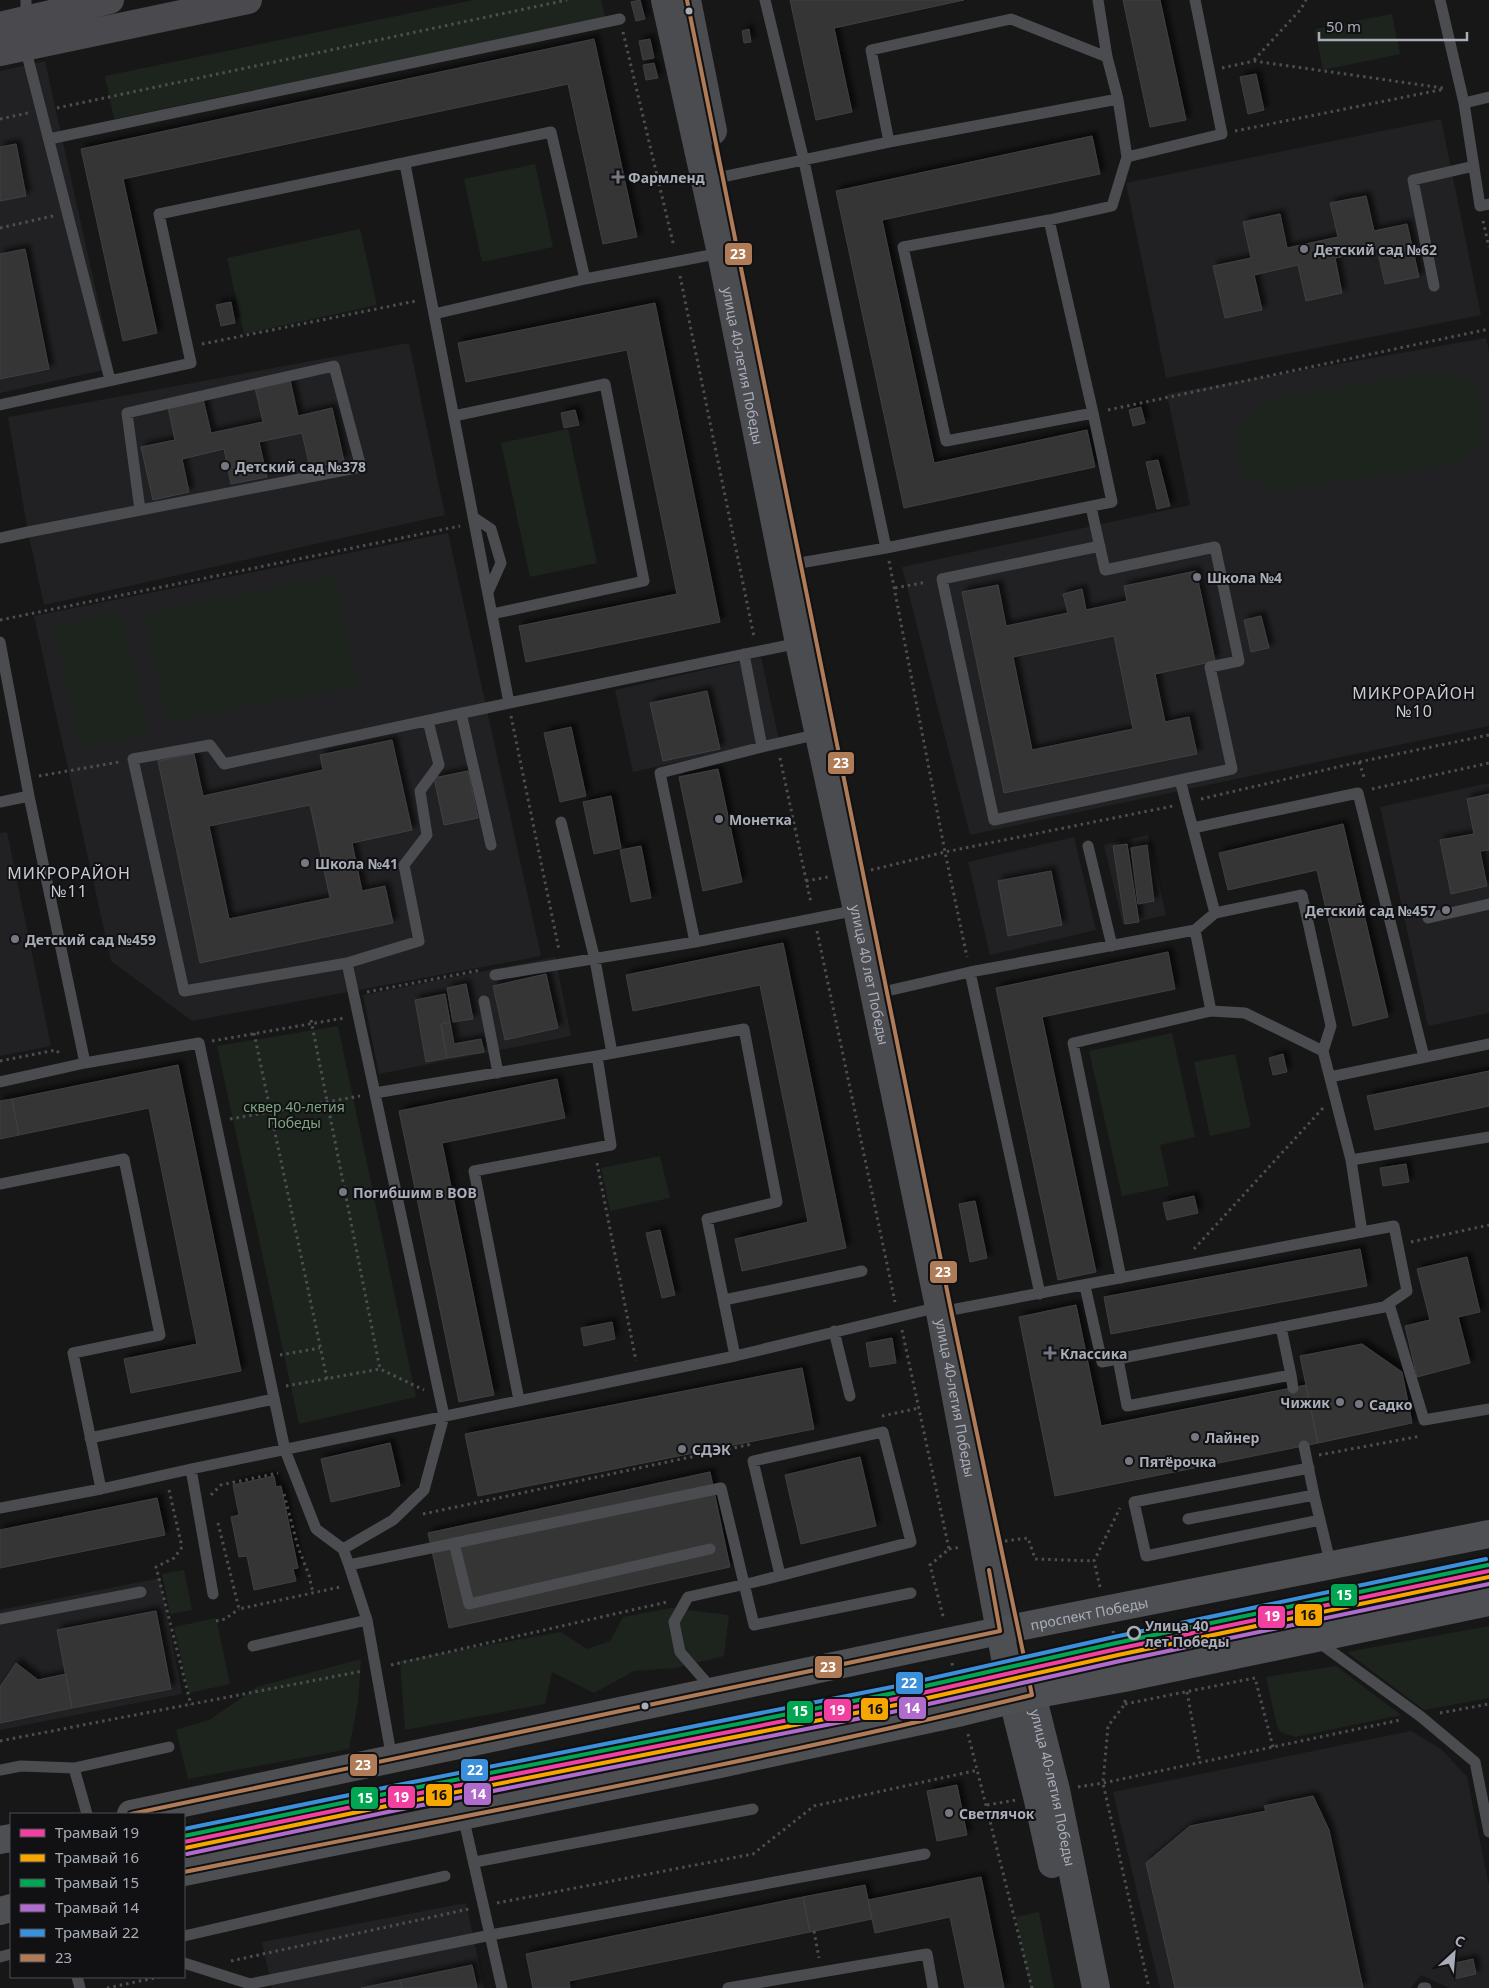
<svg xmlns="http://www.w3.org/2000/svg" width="1489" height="1988" font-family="'Noto Sans',sans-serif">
	<defs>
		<filter id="shadow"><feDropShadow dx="4.5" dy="-4.5" stdDeviation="2.5" flood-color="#0009"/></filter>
	</defs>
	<rect width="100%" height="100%" fill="#171717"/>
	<path fill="#212123" d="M45,61L113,368L0,393V71Z
		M1441,119L1481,315L1166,378L1126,183Z
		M1486,338L1489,352V726L970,835L902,567L1190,505L1167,394Z
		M409,343L445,515L44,605L28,532L8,417Z
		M448,533L541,956L192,1021L111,961L34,616Z
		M761,657L779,740L633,772L615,690Z
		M1489,783V1013L1428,1026L1380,807Z
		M7,832L51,1046L0,1056V833Z
		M1148,835L1166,915L1123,925L1104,845Z
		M1074,837L1096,930L990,955L968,862Z
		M555,957L571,1036L379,1074L363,995Z
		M160,1578L182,1694L0,1730V1610Z
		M1411,1731L1441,1749L1467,1777L1489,1886V1988H1449L1421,1975L1411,1988H1160L1113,1792Z
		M466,1903L484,1988H272L262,1942Z"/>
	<path fill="#1d241e" d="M474,0H601L605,17L114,119L105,76Z
		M1392,14L1400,54L1323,70L1315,29Z
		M535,164L553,247L482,262L464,179Z
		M360,229L377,305L244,334L227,258Z
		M1434,371L1468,382L1486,409L1482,441L1458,462L1385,475L1273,490L1247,476L1237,455L1239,428L1266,401Z
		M568,429L597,563L530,577L501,443Z
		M335,576L357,685L166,722L145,613Z
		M121,611L148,734L80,749L54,626Z
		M338,1026L416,1397L299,1424L217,1046Z
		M1172,1033L1195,1137L1160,1145L1169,1186L1122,1196L1089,1051Z
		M1235,1054L1251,1127L1210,1136L1194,1062Z
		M660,1156L670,1198L610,1211L601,1168Z
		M184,1570L192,1610L170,1614L162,1574Z
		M671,1608L729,1615L724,1656L675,1668L634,1671L594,1693L552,1672L545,1704L405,1730L400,1661L561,1632L587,1649L610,1641L623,1617Z
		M216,1618L230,1684L189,1693L174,1627Z
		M1489,1626V1698L1424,1710L1347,1652Z
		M361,1659L358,1702L349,1749L188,1779L176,1730L211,1719L257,1687Z
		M1336,1666L1401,1715L1295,1737L1281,1732L1277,1726L1266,1677Z
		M1039,1912L1054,1988H1030L1016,1917Z"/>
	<path fill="#353536" stroke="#3f4043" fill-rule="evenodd" filter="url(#shadow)" d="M640,0L645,19L636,21L631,2Z
		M790,0H964L834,28L852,112L816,120Z
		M1123,0H1160L1186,120L1150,127Z
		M749,29L751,42L744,43L742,31Z
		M594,39L637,237L603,244L568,84L123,179L157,333L123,341L81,149Z
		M650,39L654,58L643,60L639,41Z
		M654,63L658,78L646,80L643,65Z
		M1256,74L1264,110L1248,114L1240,77Z
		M1092,136L1100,174L882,220L934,463L1087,430L1095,467L904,508L836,191Z
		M16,144L26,196L0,201V147Z
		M1366,196L1374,231L1407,224L1419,277L1385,284L1377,248L1335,258L1342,293L1306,301L1298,265L1254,275L1262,310L1225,318L1213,266L1251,258L1243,222L1280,214L1287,248L1338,237L1330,203Z
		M25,249L49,369L0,379V254Z
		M231,302L235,323L221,326L216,305Z
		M655,303L720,622L526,662L519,626L677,594L627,350L466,382L458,343Z
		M290,380L298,416L332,408L344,461L310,468L302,433L259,442L267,477L231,484L224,449L182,459L189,492L153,500L141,447L175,440L168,407L203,399L211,433L263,422L255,388Z
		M1141,407L1145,423L1133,426L1129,410Z
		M575,410L579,425L564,428L561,413Z
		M1158,460L1170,506L1157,509L1146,462Z
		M1196,571L1215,661L1155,674L1165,722L1189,717L1197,754L1004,793L962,592L998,585L1006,626L1068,613L1063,594L1082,589L1086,610L1127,601L1124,586ZM1114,636L1133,729L1032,750L1013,657Z
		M1261,616L1269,648L1251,652L1244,620Z
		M707,691L720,749L663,761L650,703Z
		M571,727L586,796L560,802L544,733Z
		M392,740L412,830L352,843L362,891L385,886L393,923L200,963L158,761L194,754L203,796L323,770L320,755ZM310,805L330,898L229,919L209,826Z
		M718,769L742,882L703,891L679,777Z
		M468,771L478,818L444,825L434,778Z
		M1489,794V850L1480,851L1487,886L1451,894L1440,840L1474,834L1467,799Z
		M611,796L621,848L594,854L583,802Z
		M1343,824L1388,1017L1353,1026L1317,870L1228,890L1219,853Z
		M1127,844L1139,922L1125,924L1113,846Z
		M1147,845L1154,901L1138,904L1131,848Z
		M641,846L651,898L631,902L620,850Z
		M1051,871L1062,925L1008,936L998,881Z
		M783,943L846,1248L742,1271L735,1239L808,1222L760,985L633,1011L626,975Z
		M1168,952L1175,989L1042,1017L1096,1272L1058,1280L996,988Z
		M546,974L558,1028L505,1040L493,986Z
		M466,984L473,1019L453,1022L447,988Z
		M445,994L450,1022L441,1024L447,1058L426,1062L415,1000Z
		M450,1022L454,1044L481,1039L484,1052L447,1058L441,1024Z
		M1283,1054L1287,1072L1273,1075L1269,1058Z
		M178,1065L241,1371L131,1393L124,1359L197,1344L149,1108L19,1135L12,1099Z
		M1489,1071V1106L1375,1130L1367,1096Z
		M557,1079L565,1118L442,1143L494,1395L459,1402L399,1111Z
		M12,1099L19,1135L0,1139V1101Z
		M1406,1164L1409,1182L1383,1186L1380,1168Z
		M1194,1196L1198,1213L1167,1220L1163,1203Z
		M975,1201L987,1258L970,1262L959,1204Z
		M660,1230L675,1295L662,1298L646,1233Z
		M1360,1249L1367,1286L1111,1334L1104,1297Z
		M1467,1257L1480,1312L1458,1317L1470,1363L1417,1377L1405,1326L1430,1320L1417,1269Z
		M1076,1305L1101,1426L1306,1385L1318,1443L1055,1496L1019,1317Z
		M612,1322L615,1339L584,1346L581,1328Z
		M892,1338L896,1363L870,1367L866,1343Z
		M1362,1344L1402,1372L1412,1423L1318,1443L1300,1356Z
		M802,1368L814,1429L478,1496L465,1434Z
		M390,1443L400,1486L331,1502L321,1459Z
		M860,1457L876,1526L801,1544L785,1475Z
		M710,1472L730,1567L449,1628L428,1533Z
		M274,1476L276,1487L281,1486L298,1568L293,1569L296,1581L254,1590L247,1556L239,1557L231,1517L239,1515L233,1485Z
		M157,1498L165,1535L0,1568V1530Z
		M156,1611L171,1689L72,1708L57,1630Z
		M16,1663L38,1680L66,1674L72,1708L0,1723V1687Z
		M957,1785L967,1835L937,1841L927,1791Z
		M1313,1796L1329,1830L1363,1988H1175L1146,1863L1190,1826L1266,1811L1264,1806Z
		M981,1877L1004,1988H965L950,1917L875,1933L868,1900Z
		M865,1885L872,1919L810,1932L803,1897Z
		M803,1897L810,1932L569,1981L570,1988H533L526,1954Z
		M1473,1959L1476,1974L1454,1979L1451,1964Z
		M472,1965L477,1988H402L400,1980Z
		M400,1980L402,1988H361Z"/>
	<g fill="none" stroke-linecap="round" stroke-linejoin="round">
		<path stroke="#4d4e52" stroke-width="3" stroke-dasharray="2.5 4" stroke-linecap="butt" d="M623,32L674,247
			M1254,60L1301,9L1306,0
			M1222,68L1254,61L1443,88
			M57,108L567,0
			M0,119L28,113
			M1235,131L1445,89
			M1483,221L1489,247
			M0,228L53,216
			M680,276L754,637
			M202,344L416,301
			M1108,410L1489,329
			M889,561L945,852L967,957
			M895,588L927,582
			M0,620L460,526
			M511,716L559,950
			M780,758L811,903
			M1359,762L1365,780
			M39,776L119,762
			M1372,789L1489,763
			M1201,799L1359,762L1489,735
			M871,870L945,852L1173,806
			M806,881L828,877
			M817,931L895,1302
			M367,992L481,970
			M311,1020L380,1369
			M254,1033L327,1379
			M212,1041L344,1018
			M0,1061L56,1050L59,1053
			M230,1119L360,1096
			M597,1163L636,1361
			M1411,1242L1489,1225
			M1194,1249L1323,1108
			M902,1330L949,1549L930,1565L944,1620
			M280,1355L320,1348
			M286,1386L380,1369L424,1390
			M882,1416L919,1408
			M1319,1455L1421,1436
			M169,1490L182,1547L174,1558L156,1567L191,1705
			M284,1494L298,1547L309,1575L313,1593
			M211,1495L221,1485L278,1473
			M423,1514L752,1444
			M218,1523L239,1609L340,1587
			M1005,1541L1028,1538L1035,1559L1094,1561
			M949,1549L962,1547
			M1100,1587L1094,1561L1120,1508
			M216,1621L225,1619L239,1609
			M1113,1631L1118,1657
			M952,1663L957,1689
			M391,1665L667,1602
			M1187,1692L1200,1763
			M1125,1700V1704L1108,1726L1103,1783L1149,1988
			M1125,1704L1255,1678L1273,1747
			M1440,1713L1489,1704
			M968,1734L1032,1988
			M0,1741L363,1671
			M1078,1787L1103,1783L1400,1720
			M987,1805L1016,1800
			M497,1903L753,1854L814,1806L978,1770
			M814,1931L819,1958
			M231,1961L469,1909
			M107,1988L159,1977"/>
		<path stroke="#4b4c50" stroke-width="11" d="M26,0V20
			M765,0L804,161L886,548
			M1440,0L1464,103L1480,206L1489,204
			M25,47L110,380
			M1464,103L1489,97
			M49,139L620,19
			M889,142L871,50L1011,19L1107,57
			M1127,157L1222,134L1195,0
			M405,164L509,703L799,643
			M722,177L889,142L1118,99
			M1049,220L1093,413
			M1434,286L1413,180L1474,166
			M434,314L585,279L721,253
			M0,405L191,363L159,214L551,132L585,279
			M454,416L605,384L644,581L492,614
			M1091,507L1105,570L1215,547L1239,661L1210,667L1232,769L1180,780
			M473,517L491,529L501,563L488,592
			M0,538L28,532L361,467L334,366L127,413L140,510
			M1100,546L942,579L994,820L1180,780L1215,913
			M800,563L886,548L1112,502L1093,413L946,441L903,247L1049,220L1112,206L1127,157L1118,99L1107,57L1098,0
			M0,642L29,796L85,1063
			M744,654L762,747
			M461,713L491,845
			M428,721L439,765L420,791L427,835L404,865L419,941L347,963L184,991L133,759L210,745L224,764L486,708L509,703
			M0,802L29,796
			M561,822L595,960L612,1053
			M1193,828L1358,793L1424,1057
			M1088,846L1112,946
			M1428,918L1489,904
			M1195,930L1215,913L1302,895L1331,1026L1323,1051
			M695,942L660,773L762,747L819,734
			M970,972L1040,1294
			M495,975L695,942L857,910
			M887,991L970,972L1195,930L1211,1011L1245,1013L1323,1051L1351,1160
			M484,1001L498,1073
			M1330,1077L1489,1044
			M0,1082L85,1063L199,1043L285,1450L316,1529L343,1549L349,1565L367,1620L392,1759
			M375,1093L597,1056L744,1029L777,1202L707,1219L735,1356
			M0,1184L124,1159L160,1335L73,1353L101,1489
			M1121,1278L1073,1043L1211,1011
			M1085,1286L1102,1362L1384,1307L1407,1291L1394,1226L1362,1232
			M724,1300L862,1271
			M1389,1304L1424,1420L1489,1409
			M951,1310L1362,1232L1351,1160L1489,1137
			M834,1331L850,1396
			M1118,1359L1127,1406L1291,1375L1281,1327
			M1291,1375L1293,1388
			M519,1400L474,1171L611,1145L597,1056
			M90,1438L274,1399
			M1304,1446L1314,1495L1331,1566
			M1309,1468L1134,1502L1146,1556L1320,1520
			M191,1469L213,1594
			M0,1508L101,1489L191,1469L735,1356L939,1307
			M1188,1519L1314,1495
			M454,1543L469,1604L710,1549
			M343,1549L393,1520L424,1490L444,1416L347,963
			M349,1565L721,1488L754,1625L911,1593
			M0,1619L141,1592
			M1317,1641L1420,1716L1475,1762L1489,1832
			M253,1646L367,1620
			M713,1690L680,1652L674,1622L688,1597L755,1582L911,1542L883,1432L753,1461L780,1575
			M74,1768L87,1814
			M0,1770L21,1766L74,1768L169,1747
			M463,1816L502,1988
			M475,1862L753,1809
			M184,1936L445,1876
			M0,1957L11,1954
			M184,1963L250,1984L491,1935L925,1854
			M77,1977L80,1988
			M728,1988L927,1954L933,1988
			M1423,1988H1426"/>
		<g stroke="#4b4c50" stroke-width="28">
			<path id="s1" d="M665,0L721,253L799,643L857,910L939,1307L1000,1631"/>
			<path d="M687,0L713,131"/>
			<path id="s2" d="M1032,1695L1056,1790L1096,1988"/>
			<path d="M1013,1700L1037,1796L1052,1864"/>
		</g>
		<path stroke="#4a4a4e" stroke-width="28" d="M0,26L110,0
			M0,52L248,0"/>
		<g stroke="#4d4f52" stroke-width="28">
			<path d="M1000,1631L1013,1700"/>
			<path id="s3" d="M131,1814L1018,1627L1489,1534"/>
			<path d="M0,1840L11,1838"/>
			<path d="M184,1872L720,1764L962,1712L1032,1695L1124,1678L1489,1602"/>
			<path d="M0,1911L11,1908"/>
		</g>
		<defs>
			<path id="bus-1" d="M131,1814L1000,1631L989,1570
				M184,1872C467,1815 752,1763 1032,1695L951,1310L687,0"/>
		</defs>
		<use href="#bus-1" stroke="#111113" stroke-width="8"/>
		<use href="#bus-1" stroke="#b07c57" stroke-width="4"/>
		<defs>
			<path id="tram-1" d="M184,1842L400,1797L900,1698L1117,1649L1489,1571"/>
			<path id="tram-2" d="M185,1848L401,1803L901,1704L1118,1655L1489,1577"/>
			<path id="tram-3" d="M184,1836L399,1791L899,1692L1116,1643L1488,1565"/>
			<path id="tram-4" d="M187,1854L402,1809L902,1710L1120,1661L1489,1584"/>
			<path id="tram-5" d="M184,1829L398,1785L897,1686L1114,1637L1486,1559"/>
		</defs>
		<use href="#tram-1" stroke="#111113" stroke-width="8"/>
		<use href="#tram-2" stroke="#111113" stroke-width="8"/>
		<use href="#tram-3" stroke="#111113" stroke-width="8"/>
		<use href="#tram-4" stroke="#111113" stroke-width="8"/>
		<use href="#tram-5" stroke="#111113" stroke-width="8"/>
		<use href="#tram-1" stroke="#f240a1" stroke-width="4"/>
		<use href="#tram-2" stroke="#f7a600" stroke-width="4"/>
		<use href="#tram-3" stroke="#00a651" stroke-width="4"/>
		<use href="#tram-4" stroke="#b06ccc" stroke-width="4"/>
		<use href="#tram-5" stroke="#3a90db" stroke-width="4"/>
	</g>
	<g fill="#a8adb8" stroke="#111113" stroke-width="2">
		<circle cx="689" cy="11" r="4.5"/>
		<circle cx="645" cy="1706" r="4.5"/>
	</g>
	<g fill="#757880" stroke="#111113" stroke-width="2">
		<path d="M615.5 169.5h5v5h5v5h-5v5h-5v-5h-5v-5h5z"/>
		<circle cx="1304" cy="249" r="5"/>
		<circle cx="225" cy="466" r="5"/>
		<circle cx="1197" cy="577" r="5"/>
		<circle cx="719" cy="819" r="5"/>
		<circle cx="305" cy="863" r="5"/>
		<circle cx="1446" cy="910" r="5"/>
		<circle cx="15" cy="939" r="5"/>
		<circle cx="343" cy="1192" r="5"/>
		<path d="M1047.5 1345.5h5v5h5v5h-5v5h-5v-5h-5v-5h5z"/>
		<circle cx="1340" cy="1402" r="5"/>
		<circle cx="1359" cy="1404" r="5"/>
		<circle cx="1195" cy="1437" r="5"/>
		<circle cx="682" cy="1449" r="5"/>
		<circle cx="1129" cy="1461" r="5"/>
		<circle cx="949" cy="1813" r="5"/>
	</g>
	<circle fill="#111113" stroke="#a8adb8" stroke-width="2.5" cx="1134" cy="1633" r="6"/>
	<g text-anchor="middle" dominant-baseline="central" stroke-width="4" stroke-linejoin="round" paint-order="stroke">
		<g font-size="14" font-weight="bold" fill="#a8adb8" stroke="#111113" text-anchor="start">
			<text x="628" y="177">Фармленд</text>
			<text x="1314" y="249">Детский сад №62</text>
			<text x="235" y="466">Детский сад №378</text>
			<text x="1207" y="577">Школа №4</text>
			<text x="729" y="819">Монетка</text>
			<text x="315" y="863">Школа №41</text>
			<text x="1436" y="910" text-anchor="end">Детский сад №457</text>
			<text x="25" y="939">Детский сад №459</text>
			<text x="353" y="1192">Погибшим в ВОВ</text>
			<text x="1060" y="1353">Классика</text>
			<text x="1330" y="1402" text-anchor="end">Чижик</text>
			<text x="1369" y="1404">Садко</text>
			<text x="1205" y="1437">Лайнер</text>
			<text x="692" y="1449">СДЭК</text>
			<text x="1139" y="1461">Пятёрочка</text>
			<text x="959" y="1813">Светлячок</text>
		</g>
		<g font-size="14" fill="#a8adb8" stroke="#111113">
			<text stroke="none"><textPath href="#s1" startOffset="374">улица 40-летия Победы</textPath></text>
			<text stroke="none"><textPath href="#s1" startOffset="996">улица 40 лет Победы</textPath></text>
			<text stroke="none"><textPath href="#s1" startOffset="1428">улица 40-летия Победы</textPath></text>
			<text stroke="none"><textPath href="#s3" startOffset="979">проспект Победы</textPath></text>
			<text stroke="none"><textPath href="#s2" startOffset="95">улица 40-летия Победы</textPath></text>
		</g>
		<g font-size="14" fill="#7fa381" stroke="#111113">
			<text x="294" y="1106">сквер 40-летия<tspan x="294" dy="16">Победы</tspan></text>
		</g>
		<g font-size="14" font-weight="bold" fill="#a8adb8" stroke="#111113" text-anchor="start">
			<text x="1145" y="1625">Улица 40<tspan x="1145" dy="16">лет Победы</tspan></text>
		</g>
		<g font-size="16" letter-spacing="1" fill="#c9ccd4" stroke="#111113">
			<text x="1414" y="693">МИКРОРАЙОН<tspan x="1414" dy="18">№10</tspan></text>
			<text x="69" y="873">МИКРОРАЙОН<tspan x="69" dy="18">№11</tspan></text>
		</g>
	</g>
	<g stroke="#111113" stroke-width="2">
		<rect x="724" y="242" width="29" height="24" rx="5" fill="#b07c57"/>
		<rect x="827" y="751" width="28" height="24" rx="5" fill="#b07c57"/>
		<rect x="929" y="1260" width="29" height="24" rx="5" fill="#b07c57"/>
		<rect x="1330" y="1583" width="28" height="24" rx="5" fill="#00a651"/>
		<rect x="1294" y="1603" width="29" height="24" rx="5" fill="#f7a600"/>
		<rect x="1257" y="1605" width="29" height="24" rx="5" fill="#f240a1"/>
		<rect x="814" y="1655" width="29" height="24" rx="5" fill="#b07c57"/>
		<rect x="895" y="1671" width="29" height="24" rx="5" fill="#3a90db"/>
		<rect x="898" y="1696" width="29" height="24" rx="5" fill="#b06ccc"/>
		<rect x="860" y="1697" width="29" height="24" rx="5" fill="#f7a600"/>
		<rect x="823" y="1698" width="29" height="24" rx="5" fill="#f240a1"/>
		<rect x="786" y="1700" width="28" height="24" rx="5" fill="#00a651"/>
		<rect x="349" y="1753" width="29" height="24" rx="5" fill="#b07c57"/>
		<rect x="460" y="1758" width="29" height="24" rx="5" fill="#3a90db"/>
		<rect x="463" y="1782" width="29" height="24" rx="5" fill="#b06ccc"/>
		<rect x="425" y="1783" width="28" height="24" rx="5" fill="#f7a600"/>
		<rect x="387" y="1785" width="29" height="24" rx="5" fill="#f240a1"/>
		<rect x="350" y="1786" width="29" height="24" rx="5" fill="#00a651"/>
	</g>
	<g font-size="14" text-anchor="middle" font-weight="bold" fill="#fff">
		<text x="738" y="259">23</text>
		<text x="841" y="768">23</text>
		<text x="943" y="1277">23</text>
		<text x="1344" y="1600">15</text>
		<text x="1272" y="1621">19</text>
		<text x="828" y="1672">23</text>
		<text x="909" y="1688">22</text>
		<text x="912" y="1713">14</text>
		<text x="837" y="1715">19</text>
		<text x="800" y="1716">15</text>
		<text x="363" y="1770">23</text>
		<text x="475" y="1775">22</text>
		<text x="478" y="1799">14</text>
		<text x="401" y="1802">19</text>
		<text x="365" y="1803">15</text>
	</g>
	<g font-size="14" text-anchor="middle" font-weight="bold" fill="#111">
		<text x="1308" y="1620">16</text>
		<text x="875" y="1714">16</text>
		<text x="439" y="1800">16</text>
	</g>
	<rect x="10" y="1813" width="175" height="165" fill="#111113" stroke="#4d4f55"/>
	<rect x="20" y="1829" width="25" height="8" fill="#f240a1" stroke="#4d4f55"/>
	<text x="55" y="1838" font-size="15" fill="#a8adb8">Трамвай 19</text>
	<rect x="20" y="1854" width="25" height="8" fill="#f7a600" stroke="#4d4f55"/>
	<text x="55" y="1863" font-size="15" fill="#a8adb8">Трамвай 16</text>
	<rect x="20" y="1879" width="25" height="8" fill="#00a651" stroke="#4d4f55"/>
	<text x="55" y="1888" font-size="15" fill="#a8adb8">Трамвай 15</text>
	<rect x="20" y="1904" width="25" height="8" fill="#b06ccc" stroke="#4d4f55"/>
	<text x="55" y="1913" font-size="15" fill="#a8adb8">Трамвай 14</text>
	<rect x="20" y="1929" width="25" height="8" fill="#3a90db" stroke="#4d4f55"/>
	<text x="55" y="1938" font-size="15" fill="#a8adb8">Трамвай 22</text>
	<rect x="20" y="1954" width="25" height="8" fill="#b07c57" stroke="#4d4f55"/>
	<text x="55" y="1963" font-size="15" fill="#a8adb8">23</text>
	<g transform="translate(1454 1953) rotate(26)" stroke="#111113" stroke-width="4" paint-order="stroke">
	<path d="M0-4L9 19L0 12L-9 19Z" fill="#a8adb8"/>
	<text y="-8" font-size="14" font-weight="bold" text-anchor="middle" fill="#a8adb8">С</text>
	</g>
	<path d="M1319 32v8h148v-8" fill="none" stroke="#a8adb8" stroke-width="2.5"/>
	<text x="1326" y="32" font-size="15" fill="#a8adb8" stroke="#111113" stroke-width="4" paint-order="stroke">50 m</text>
</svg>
